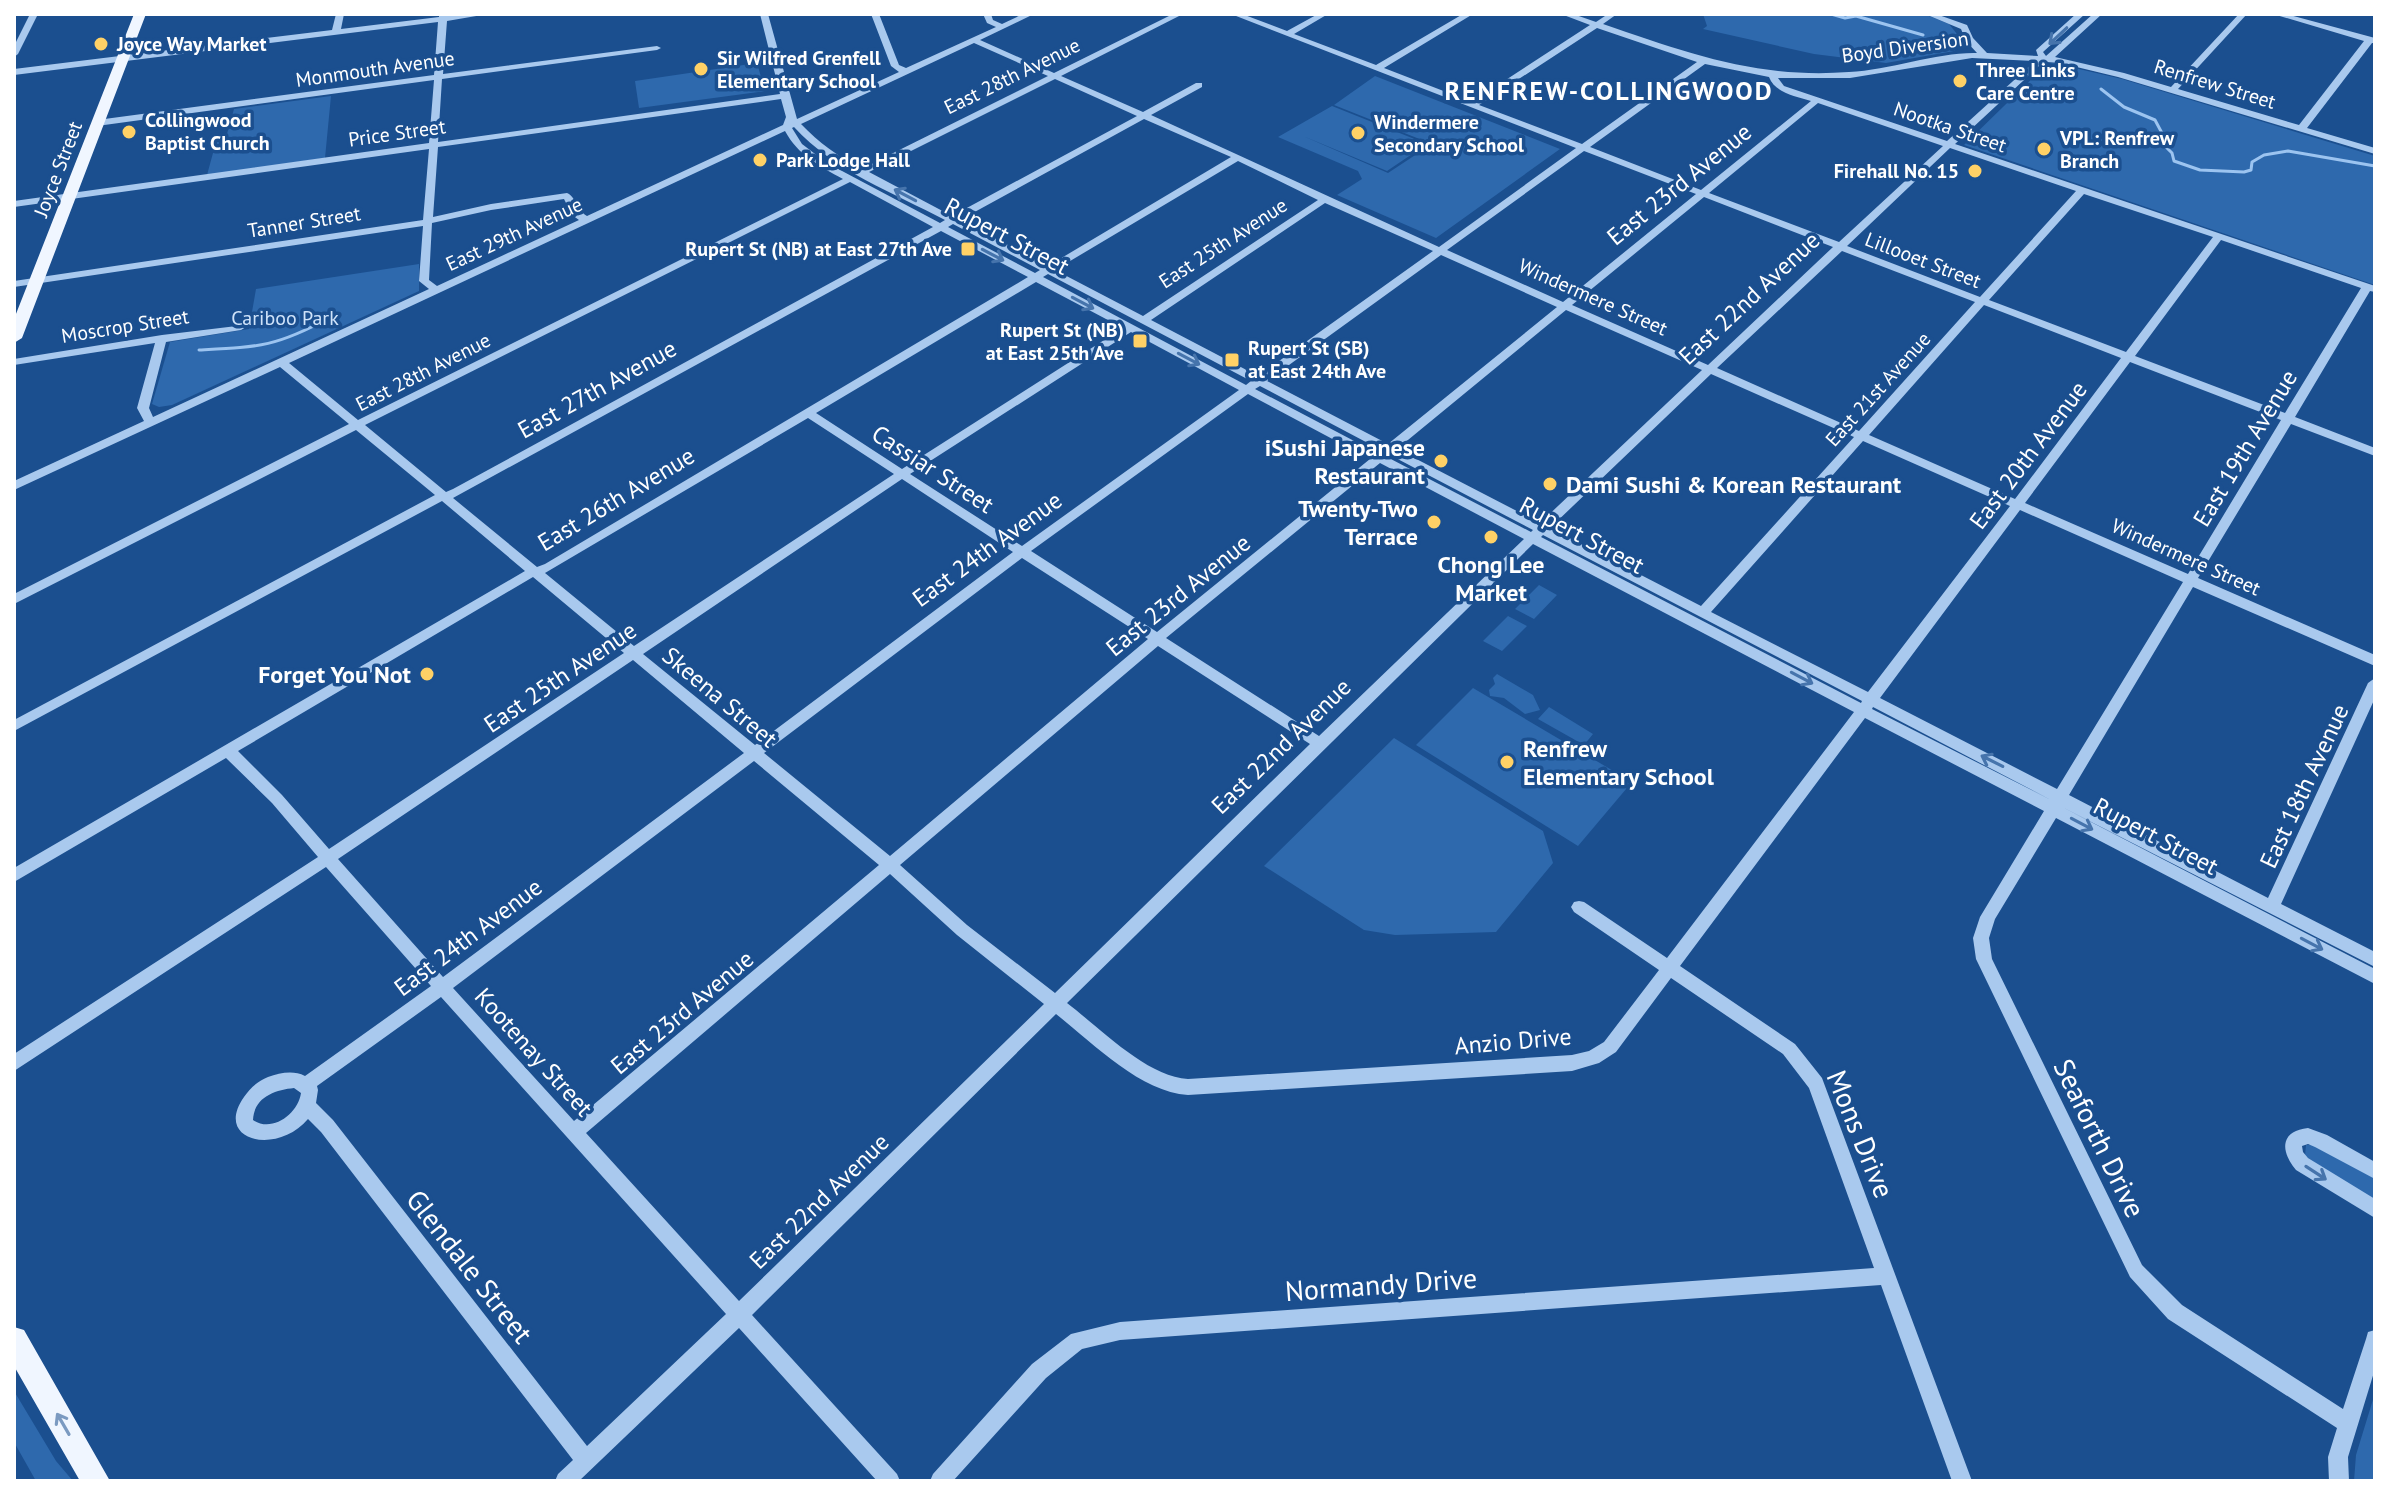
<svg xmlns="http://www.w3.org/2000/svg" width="2389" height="1495" font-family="'PT Sans',sans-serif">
	<rect width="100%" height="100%" fill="#1b4f8f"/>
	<path fill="#2e69ad" d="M1703,14H1924L1949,24L1965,44L1954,51L1886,63L1814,54L1703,29L1707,26Z
		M757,63L765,91L639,108L635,81Z
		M2053,63L2122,79L2375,156V285L1964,145L2046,65Z
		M1375,76L1560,149L1436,238L1337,195L1362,179L1358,171L1278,137L1332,106L1427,144L1387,171L1303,136L1388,173L1432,144L1334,105Z
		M331,96L325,158L207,175L216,142L225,141L234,109Z
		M419,264V291L172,405L159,407L152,404L170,342L249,329L256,289Z
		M1539,585L1557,595L1534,619L1515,609Z
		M1508,616L1527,626L1502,651L1483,641Z
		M1497,674L1533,695L1540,710L1525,714L1504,698L1490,696L1489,690L1495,684L1493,678Z
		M1473,688L1632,782L1578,846L1416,745Z
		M1549,707L1593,734L1584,745L1538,719Z
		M1394,738L1543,831L1553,863L1496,932L1395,935L1364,930L1264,866Z
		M2306,1145H2314L2375,1176V1202L2305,1156Z
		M14,1391L56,1461L73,1481H36L14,1442Z
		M2375,1393V1481H2354L2356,1455Z"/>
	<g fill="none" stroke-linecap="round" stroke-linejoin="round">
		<path stroke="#9cc4f0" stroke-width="3" d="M1831,14L1845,18L1856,16L1923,35
			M2101,89L2124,107L2155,120L2163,135L2159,140L2172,153L2174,161L2200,170L2244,172L2251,170L2252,162L2264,155L2288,151L2375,166
			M199,350C258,347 276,347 329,318"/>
		<path fill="#a9c9ee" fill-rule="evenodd" d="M30,14H38L18,54L14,57V46Z
			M336,14H344L341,29L439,17V14H447V16L488,14L447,21L443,74L657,46L661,48L657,50L442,79L438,142L780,94L760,14H768L797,119L899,72L891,66L871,14H879L899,65L906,68L996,27L987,23L983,14H991L993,20L1002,24L1023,14H1034L980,40L1054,73L1173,14H1183L1061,76L1143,112L1196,83H1202V87L1151,115L1439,247L1576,148L1231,14H1242L1287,31L1318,14H1328L1294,34L1376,65L1463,14H1473L1384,68L1472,102L1590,25L1561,14H1573L1596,22L1608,14H1617L1603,24C1688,53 1757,79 1849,72C1890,70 1938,52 1977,53L1966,41L1961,29L1925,14H1936L1967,25L1973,38L1987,53L2038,56L2036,50L2076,14H2085L2043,52L2046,56L2093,14H2102L2055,57L2124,73L2171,87L2239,14H2247L2178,89L2299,125L2364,41L2273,14H2286L2375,38V43H2372L2307,128L2375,148V154L2118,77L2060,63L2047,62L2039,66L1955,144L2375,286V292L2370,291L2295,417L2375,448V456L2291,424L2198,578L2375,655V666L2193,587L2069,795L2268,898L2368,683L2375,678V698L2281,904L2375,952V967L2062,807L2375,969V984L2056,818L1995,919L1989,938L1992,959L2142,1265L2182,1305L2343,1409L2366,1339L2368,1332L2375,1330V1369L2348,1457L2349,1481H2329L2328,1457L2337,1428L2168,1319L2130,1277L1976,959L1973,938L1980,917L2044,811L1865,718L1680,966L1795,1044L1822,1078L1972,1481H1952L1881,1285L1120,1340L1082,1349L1046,1378L953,1481H930L933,1474L1032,1364L1071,1334L1120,1322L1874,1268L1809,1088L1783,1054L1671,978L1616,1052L1599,1063L1572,1071L1188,1095C1140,1092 1093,1043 1056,1014L752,1315L897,1474L900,1481H877L739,1328L579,1481H555L558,1474L573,1460L321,1132L308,1119C277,1156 213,1141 244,1097C250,1088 258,1081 268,1077C280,1073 293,1070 305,1076L431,986L326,867L14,1071V1054L318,857L272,803L226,758L14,882V868L525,571L442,501L14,731V720L435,495L356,430L14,604V594L349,424L280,367L14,490V481L144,421L137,408L155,343L14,365V359L162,335L245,325L246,327L241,330L166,342L149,408L153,417L429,289L419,281L423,226L14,287V281L423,220L429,149L14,207V201L429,143L434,80L97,126L93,123L97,120L434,75L438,22L14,75V69L332,30ZM1597,28L1697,62L1582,144L1479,105ZM974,43L1048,76L861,169C838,156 819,143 801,124ZM1972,58L2035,61L1947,141L1784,86L1778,78H1850ZM1705,64L1769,77C1775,93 1795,96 1811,101L1701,190L1590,147ZM1055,79L1137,116L952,216L869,172ZM781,99L786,117L783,125L587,216C576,209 576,197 567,193L491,204L433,217L438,147ZM1818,103L1943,146L1839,242L1709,193ZM1144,119L1231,157L1048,266L960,220ZM794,127C834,171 894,193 945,220L940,223L827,163L802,144L792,128ZM785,131C798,155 819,166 843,179L358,420L289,363ZM1950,148L2076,191L1980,297L1847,246ZM1584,151L1696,194L1563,302L1447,250ZM1238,161L1318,200L1143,316L1055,270ZM850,182L933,227L453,489L446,492L365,425ZM2084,194L2213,237L2126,352L1989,300ZM1704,197L1833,247L1708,365L1572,305ZM564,199L572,215L579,220L437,286L429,280L432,223L491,210ZM1325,203L1433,251L1258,376L1151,320ZM953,224L1040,270L1035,273L948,227ZM941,231L1028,277L545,564L537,567L453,498ZM2221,240L2361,288L2285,413L2135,356ZM1842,251L1975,302L1859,431L1717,368ZM1441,255L1557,307L1388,444L1267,381ZM1048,274L1251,381L1246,385L1043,277ZM1036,282L1123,328L902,469L816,413ZM1984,305L2121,358L2015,499L1869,435ZM1566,310L1702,370L1540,523L1397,449ZM1131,332L1239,390L1022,546L910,474ZM2130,362L2281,420L2188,574L2025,503ZM1711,374L1854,437L1701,606L1550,528ZM1260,386L1381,450L1377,453L1255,389ZM1248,394L1370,459L1157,632L1031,551ZM808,418L894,474L634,646L545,573ZM1863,441L2010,506L1868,692L1711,612ZM1390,455L1533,530L1531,532L1387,457ZM1380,463L1524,539L1319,736L1166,638ZM902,479L1013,552L755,745L643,654ZM2020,510L2183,582L2057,789L1880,698ZM1543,535L1862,701L1861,703L1541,537ZM1533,544L1854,712L1667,958L1584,902L1579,901L1574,902L1571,907L1574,912L1659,970L1604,1042L1589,1051L1572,1055L1188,1079C1147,1077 1100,1028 1067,1003ZM1022,558L1148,639L890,856L764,753ZM533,577L624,653L329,849L282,795L238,751ZM1158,646L1310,744L1055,993L967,925L900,865ZM633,660L744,753L443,977L338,859ZM1873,707L2051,800L1872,709ZM754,761L879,865L574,1121L453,988ZM890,874L957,935L1044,1004L739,1301L586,1133ZM441,997L726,1314L587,1446L333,1120L316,1103L318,1090L317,1086ZM294,1088L301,1093C298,1114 272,1133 253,1120C254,1097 275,1090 294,1088Z
			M2308,1128L2327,1135L2375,1162V1179L2315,1147L2308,1144L2302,1146L2303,1152L2308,1158L2375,1199V1218L2296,1170C2280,1151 2280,1131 2308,1128Z"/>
		<path fill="#f0f6ff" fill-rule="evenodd" d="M134,14H146L22,338L14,343V319Z
			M14,1327L24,1330L110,1481H80L14,1366Z"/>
	</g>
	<defs><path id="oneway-shaft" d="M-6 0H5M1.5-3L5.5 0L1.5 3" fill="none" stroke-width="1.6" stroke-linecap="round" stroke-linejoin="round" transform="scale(2)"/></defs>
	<g stroke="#4674ac">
		<use href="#oneway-shaft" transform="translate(2058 36) rotate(137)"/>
		<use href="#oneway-shaft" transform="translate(905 195) rotate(-152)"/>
		<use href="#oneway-shaft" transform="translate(993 255) rotate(28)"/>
		<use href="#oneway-shaft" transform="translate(1083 303) rotate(28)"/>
		<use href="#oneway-shaft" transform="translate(1189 359) rotate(28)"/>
		<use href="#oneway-shaft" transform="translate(1802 678) rotate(28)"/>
		<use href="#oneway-shaft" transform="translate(1992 761) rotate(-153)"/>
		<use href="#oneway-shaft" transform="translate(2082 824) rotate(28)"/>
		<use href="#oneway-shaft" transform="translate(2312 944) rotate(28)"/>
		<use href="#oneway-shaft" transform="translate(2316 1173) rotate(33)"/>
	</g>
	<use stroke="#7b9ac1" href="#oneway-shaft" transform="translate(63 1424) rotate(-120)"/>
	<g fill="#ffd166" stroke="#1b4f8f" stroke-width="3">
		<circle cx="101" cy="44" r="8"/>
		<circle cx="701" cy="69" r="8"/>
		<circle cx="1960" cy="81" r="8"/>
		<circle cx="129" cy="132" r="8"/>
		<circle cx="1358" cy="133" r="8"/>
		<circle cx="2044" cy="149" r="8"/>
		<circle cx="760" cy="160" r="8"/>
		<circle cx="1975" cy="171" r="8"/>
		<rect x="960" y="241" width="16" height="16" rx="4"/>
		<rect x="1132" y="333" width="16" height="16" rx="4"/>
		<rect x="1224" y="352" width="16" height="16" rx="4"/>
		<circle cx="1441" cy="461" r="8"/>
		<circle cx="1550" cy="484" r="8"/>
		<circle cx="1434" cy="522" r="8"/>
		<circle cx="1491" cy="537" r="8"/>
		<circle cx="427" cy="674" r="8"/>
		<circle cx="1507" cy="762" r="8"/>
	</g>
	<g text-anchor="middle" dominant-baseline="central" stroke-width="7" stroke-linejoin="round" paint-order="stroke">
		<g font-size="20" font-weight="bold" fill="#fff" stroke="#1b4f8f" text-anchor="start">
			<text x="117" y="44">Joyce Way Market</text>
			<text x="717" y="58">Sir Wilfred Grenfell<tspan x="717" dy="23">Elementary School</tspan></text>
			<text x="1976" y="70">Three Links<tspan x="1976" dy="23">Care Centre</tspan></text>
			<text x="145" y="120">Collingwood<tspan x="145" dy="23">Baptist Church</tspan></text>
			<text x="1374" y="122">Windermere<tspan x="1374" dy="23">Secondary School</tspan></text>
			<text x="2060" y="138">VPL: Renfrew<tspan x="2060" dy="23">Branch</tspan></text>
			<text x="776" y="160">Park Lodge Hall</text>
			<text x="1959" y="171" text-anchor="end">Firehall No. 15</text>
			<text x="952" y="249" text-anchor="end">Rupert St (NB) at East 27th Ave</text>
			<text x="1124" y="330" text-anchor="end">Rupert St (NB)<tspan x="1124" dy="23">at East 25th Ave</tspan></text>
			<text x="1248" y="348">Rupert St (SB)<tspan x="1248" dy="23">at East 24th Ave</tspan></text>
		</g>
		<g font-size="20" fill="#fff" stroke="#1b4f8f">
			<text transform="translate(1905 47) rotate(-8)">Boyd Diversion</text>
			<text transform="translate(375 69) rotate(-8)">Monmouth Avenue</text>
			<text transform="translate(1012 76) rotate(-26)">East 28th Avenue</text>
			<text transform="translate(2215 84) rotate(17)">Renfrew Street</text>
			<text transform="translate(1950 127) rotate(19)">Nootka Street</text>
			<text transform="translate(397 133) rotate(-8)">Price Street</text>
			<text transform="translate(58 169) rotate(-69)">Joyce Street</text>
			<text transform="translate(304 222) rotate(-9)">Tanner Street</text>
			<text transform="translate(514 234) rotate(-25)">East 29th Avenue</text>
			<text transform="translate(1223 243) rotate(-33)">East 25th Avenue</text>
			<text transform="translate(1923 260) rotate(21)">Lillooet Street</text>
			<text transform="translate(1593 297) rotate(24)">Windermere Street</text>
			<text transform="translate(125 326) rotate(-9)">Moscrop Street</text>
			<text transform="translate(423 372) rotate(-27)">East 28th Avenue</text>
			<text transform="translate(1878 389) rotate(-48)">East 21st Avenue</text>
			<text transform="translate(2186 557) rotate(24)">Windermere Street</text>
		</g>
		<g font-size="20" fill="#cfe3fa" stroke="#1b4f8f">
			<text x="285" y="318">Cariboo Park</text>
		</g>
		<g font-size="24" fill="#fff" stroke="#1b4f8f">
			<text transform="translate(1679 184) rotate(-39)">East 23rd Avenue</text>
			<text transform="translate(1007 236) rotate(28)">Rupert Street</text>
			<text transform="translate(1749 298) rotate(-43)">East 22nd Avenue</text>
			<text transform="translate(597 389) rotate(-29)">East 27th Avenue</text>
			<text transform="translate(2245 448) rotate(-59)">East 19th Avenue</text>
			<text transform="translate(2028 455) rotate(-53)">East 20th Avenue</text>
			<text transform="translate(933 469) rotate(33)">Cassiar Street</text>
			<text transform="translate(616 499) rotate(-31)">East 26th Avenue</text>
			<text transform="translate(1582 535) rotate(28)">Rupert Street</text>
			<text transform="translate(987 549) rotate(-36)">East 24th Avenue</text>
			<text transform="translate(1178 595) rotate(-39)">East 23rd Avenue</text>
			<text transform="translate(560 677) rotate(-34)">East 25th Avenue</text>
			<text transform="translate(720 697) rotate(40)">Skeena Street</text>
			<text transform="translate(1281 746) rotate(-44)">East 22nd Avenue</text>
			<text transform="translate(2304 786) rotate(-65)">East 18th Avenue</text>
			<text transform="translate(2156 836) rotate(28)">Rupert Street</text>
			<text transform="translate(468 937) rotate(-37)">East 24th Avenue</text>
			<text transform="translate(682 1012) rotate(-40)">East 23rd Avenue</text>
			<text transform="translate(1513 1041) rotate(-5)">Anzio Drive</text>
			<text transform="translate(534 1052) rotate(48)">Kootenay Street</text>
			<text transform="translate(819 1201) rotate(-44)">East 22nd Avenue</text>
		</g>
		<g font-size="24" font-weight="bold" fill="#fff" stroke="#1b4f8f" text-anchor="end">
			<text x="1425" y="447">iSushi Japanese<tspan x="1425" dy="28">Restaurant</tspan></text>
			<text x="1566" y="484" text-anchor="start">Dami Sushi &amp; Korean Restaurant</text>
			<text x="1418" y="508">Twenty-Two<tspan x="1418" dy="28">Terrace</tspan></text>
			<text x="1491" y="564" text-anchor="middle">Chong Lee<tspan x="1491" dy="28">Market</tspan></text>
			<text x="411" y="674">Forget You Not</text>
			<text x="1523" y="748" text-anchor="start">Renfrew<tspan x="1523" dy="28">Elementary School</tspan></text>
		</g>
		<g font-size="26" font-weight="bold" letter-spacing="2" fill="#fff" stroke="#1b4f8f">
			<text x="1609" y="90">RENFREW-COLLINGWOOD</text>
		</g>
		<g font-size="28" fill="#fff" stroke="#1b4f8f">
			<text transform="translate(1861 1134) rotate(68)">Mons Drive</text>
			<text transform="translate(2100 1138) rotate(64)">Seaforth Drive</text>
			<text transform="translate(470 1266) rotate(52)">Glendale Street</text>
			<text transform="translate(1381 1284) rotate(-4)">Normandy Drive</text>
		</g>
	</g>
	<rect width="2389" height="1495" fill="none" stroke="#ffffff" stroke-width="32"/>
</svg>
